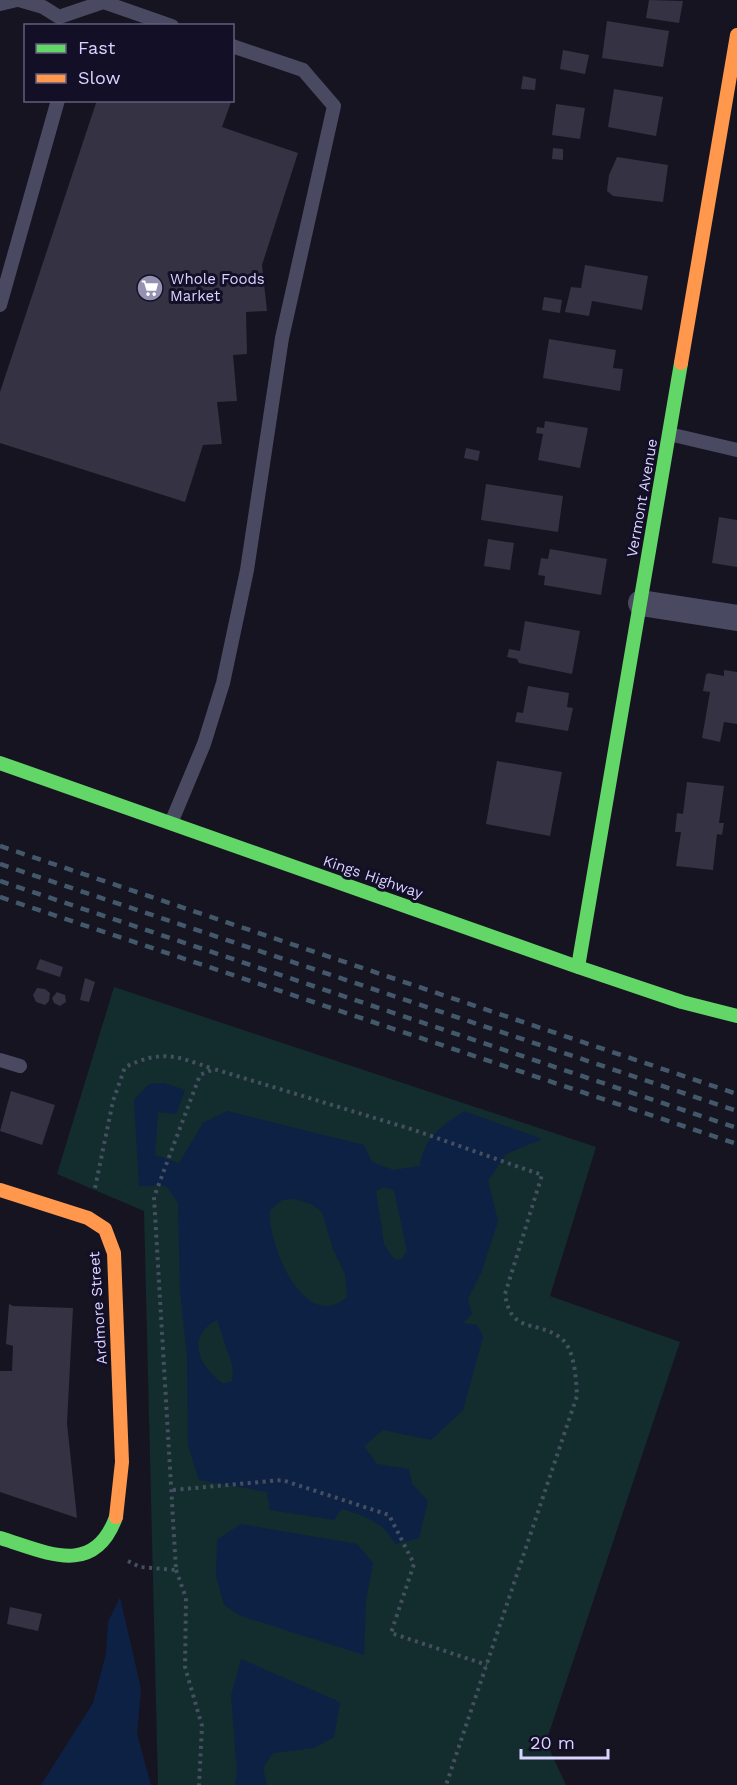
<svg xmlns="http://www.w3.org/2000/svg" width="737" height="1785" font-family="'Work Sans',sans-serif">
	<rect width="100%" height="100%" fill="#161421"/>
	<path fill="#132c2d" d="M114,987L596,1147L550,1296L680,1342L546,1742L566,1785H158L144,1211L57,1174Z"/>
	<path fill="#0d2144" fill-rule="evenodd" d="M164,1083L185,1090L176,1114L158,1112L155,1155L179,1163L203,1123L227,1111L364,1145L372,1162L393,1170L420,1166C424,1137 441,1127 464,1111L542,1139L506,1154L488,1181L498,1221L481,1273L468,1299L472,1314L463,1323L477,1325L483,1337L463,1410L431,1440L383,1430L364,1446L377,1464L409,1469L412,1484L428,1501L419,1538L395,1544C384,1522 365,1516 342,1509L334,1520L270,1510L267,1492L199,1480L188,1445L187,1357L180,1290L178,1203L166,1186H139L134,1100L149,1084ZM384,1187L394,1190L407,1251L401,1260L394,1259L384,1244L376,1191ZM295,1199L311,1204L322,1212L333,1249L345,1274L347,1297C304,1335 267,1243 270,1210L282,1200ZM217,1320L233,1368L232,1381L224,1384C200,1368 184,1337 217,1320Z
		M241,1524L357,1544L373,1563L366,1600L364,1655L241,1616L224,1605L216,1576L217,1540Z
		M120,1597L141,1689L137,1734L151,1785H41L93,1703L106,1654L108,1622Z
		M241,1659L340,1702L334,1737L314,1748L273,1753L263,1768L267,1785H235L237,1772L231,1696Z"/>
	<path fill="#343243" d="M649,0L683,1L679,23L646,18Z
		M607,21L669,31L663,67L602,58Z
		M563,50L589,55L585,74L560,69Z
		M523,76L536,79L535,90L521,89Z
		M614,89L663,97L656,136L608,127Z
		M97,100H227L231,102L222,127L298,153L262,265L267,311L246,312L247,354L233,355L237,401L217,402L222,444L203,445L185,502L0,443V392Z
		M556,104L585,108L580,139L552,135Z
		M553,148L563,149V160L552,159Z
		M617,157L668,165L663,202L613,196L607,191L609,175Z
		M585,265L648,276L642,310L592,301L589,316L565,312L571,287L581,288Z
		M544,297L562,300L560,313L542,310Z
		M549,339L616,350L613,368L623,369L620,391L543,378Z
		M545,421L588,428L580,468L538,460L543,434L536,433L537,427L544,428Z
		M466,448L480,451L478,461L464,458Z
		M486,484L563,496L558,532L481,520Z
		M719,517L737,520V567L712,563Z
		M488,539L514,543L510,570L484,566Z
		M550,549L607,559L601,595L544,585L545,576L538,575L541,558L548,559Z
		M525,621L580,631L572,674L519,663L517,659L507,657L509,649L520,651Z
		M724,670L737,672V724L724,722L720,742L702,738L710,692L703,691L706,675L708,673L724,676Z
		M528,686L569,693L567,707L573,708L568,731L515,722L517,712L523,713Z
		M497,761L562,772L550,836L486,824Z
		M687,782L724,786L719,823H724L722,835L717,834L713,870L676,866L681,832H675L677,813L683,814Z
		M40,959L63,967L60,977L36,969Z
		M85,978L95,982L89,1002L80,1000Z
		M37,988L45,989L50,993L49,1001L45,1005L36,1002L33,995Z
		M57,992L65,995L66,1002L60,1006L54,1003L52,998Z
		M11,1091L55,1105L42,1145L0,1131Z
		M9,1304L13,1306L73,1308L67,1423L77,1518L0,1492V1371H12L13,1346L6,1344Z
		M10,1607L42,1614L38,1631L7,1624Z"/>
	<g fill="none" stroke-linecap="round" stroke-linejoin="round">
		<path stroke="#44505f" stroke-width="4" stroke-dasharray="3 4.5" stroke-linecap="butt" d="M95,1188L113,1101L125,1067C163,1049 176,1056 213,1069
			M173,1490L282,1480L389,1515L414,1564L391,1633L487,1665
			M128,1561L140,1567L176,1570L154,1197L200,1075L214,1069L411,1129L542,1175L505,1294C511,1333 532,1320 558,1336C575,1346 576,1378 577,1396L446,1785
			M176,1570L186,1598L185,1667L202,1726L199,1785"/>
		<path stroke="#4a4962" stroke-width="14" d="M19,0L43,7L59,17L103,2L172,26
			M0,4L17,0
			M0,305L58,100
			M669,434L737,450
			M171,823L204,744L223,683L247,570L282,338L334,106L303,70L232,46
			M0,1060L20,1066"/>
		<path stroke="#4a4962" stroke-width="26" d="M641,603L737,618"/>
		<path stroke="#63d668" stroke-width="14" d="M0,763L578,967L682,1002L737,1016
			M578,967L681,363
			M0,1538C46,1552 94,1578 116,1517"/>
		<path stroke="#ff974d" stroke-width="14" d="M681,363L737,35
			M0,1190L88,1218L105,1229L114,1253L122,1462L116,1517"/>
		<path stroke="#43596b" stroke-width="4.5" stroke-dasharray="9 8" stroke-linecap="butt" d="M0,846L737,1094
			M0,864L737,1111
			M0,881L737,1128
			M0,897L737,1144"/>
	</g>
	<defs>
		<symbol id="supermarket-disc" viewBox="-11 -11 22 22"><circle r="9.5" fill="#9591b1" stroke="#130f26"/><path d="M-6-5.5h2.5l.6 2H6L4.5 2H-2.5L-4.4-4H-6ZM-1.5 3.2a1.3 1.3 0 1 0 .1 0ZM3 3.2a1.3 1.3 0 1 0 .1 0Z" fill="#fff"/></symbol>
	</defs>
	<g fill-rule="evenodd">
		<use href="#supermarket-disc" x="135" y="273" width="30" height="30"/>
	</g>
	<g text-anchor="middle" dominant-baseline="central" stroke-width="6" stroke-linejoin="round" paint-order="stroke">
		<g font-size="15" fill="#d9d4ff" stroke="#130f26" text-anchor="start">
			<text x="170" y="279">Whole Foods<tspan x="170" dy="17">Market</tspan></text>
		</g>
		<g font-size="15" fill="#d9d4ff" stroke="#130f26">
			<text transform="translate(642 498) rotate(-80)">Vermont Avenue</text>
			<text transform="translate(373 877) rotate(19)">Kings Highway</text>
			<text transform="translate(98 1308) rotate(-94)">Ardmore Street</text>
		</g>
	</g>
	<rect x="24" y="24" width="210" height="78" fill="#130f26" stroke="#625e7d" stroke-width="1.5"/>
	<rect x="36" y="44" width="30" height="9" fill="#63d668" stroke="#625e7d" stroke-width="1.5"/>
	<text x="78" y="54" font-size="18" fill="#d9d4ff">Fast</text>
	<rect x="36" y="74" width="30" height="9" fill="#ff974d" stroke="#625e7d" stroke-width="1.5"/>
	<text x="78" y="84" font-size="18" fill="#d9d4ff">Slow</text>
	<path d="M521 1749v9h87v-9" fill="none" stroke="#d9d4ff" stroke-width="3"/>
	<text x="530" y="1749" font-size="18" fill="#d9d4ff" stroke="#130f26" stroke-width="4.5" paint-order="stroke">20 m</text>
</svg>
